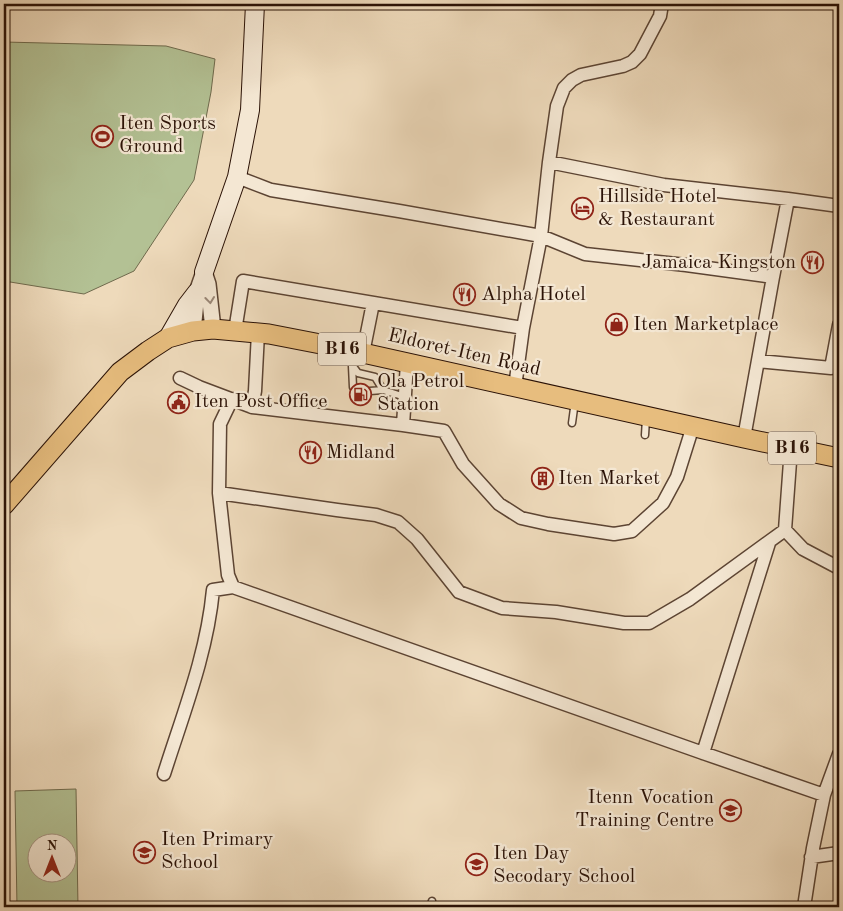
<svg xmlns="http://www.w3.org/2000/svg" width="843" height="911" font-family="'Old Standard TT',serif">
	<rect width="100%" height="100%" fill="#eedabb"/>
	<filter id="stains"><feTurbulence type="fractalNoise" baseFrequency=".004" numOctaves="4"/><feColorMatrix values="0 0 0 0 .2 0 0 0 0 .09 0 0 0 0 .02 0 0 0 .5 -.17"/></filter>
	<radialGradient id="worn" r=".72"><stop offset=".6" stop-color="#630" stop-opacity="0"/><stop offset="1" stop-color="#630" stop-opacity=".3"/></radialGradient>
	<path fill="#b3c194" stroke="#6f6a4d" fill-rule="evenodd" d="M4,42L166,46L215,59L211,92L194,180L134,271L84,294L4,281Z
		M76,789L78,907H17L15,791ZM38,844H68V874H38Z"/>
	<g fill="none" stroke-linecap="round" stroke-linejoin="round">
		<defs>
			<path id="service" d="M353,352L352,365L358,373L375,377L383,390L405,397
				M352,366L353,387L357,388
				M370,391L383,390
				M572,423L575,401
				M645,435L646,419
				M430,907L432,901"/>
			<path id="minor" d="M549,162L664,185L788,199L839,206
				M237,177L271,190L399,211L541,236L585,254L686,265L773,277L744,438
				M773,277L788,199
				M235,331L243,281L523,328
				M363,353L373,303
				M758,361L831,368L839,325
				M180,378L199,387L252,407L403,425L444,431L463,464L499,504L521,518L548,524L614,534L632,531L663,503L677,477L693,426
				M515,387L523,328L541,236L549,162L557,106L564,88L572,80L581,75L623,66L632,62L640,54L660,16L662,4
				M232,399L220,424L219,493L228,575L233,587L703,753L824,795
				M252,407L255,391L258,333
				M403,425L407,363
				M791,448L785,530L803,549L839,568
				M219,493L337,510L376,515L398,522L417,539L459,592L502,608L556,612L624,623H649L690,599L785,530
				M703,753L769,543
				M164,774C183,714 207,654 213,590L233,587
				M811,857L839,853
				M804,907L813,848L824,795L839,754"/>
			<path id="tertiary" d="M204,272L208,284L213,329
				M193,331L197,292L204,272"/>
			<path id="secondary" d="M204,272L237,177L250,110L255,4
				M168,338L187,305L197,292"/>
			<path id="primary" d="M4,505L120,372L148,351L168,338L193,331L213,329L269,334L336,347L744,438L839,458"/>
		</defs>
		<use href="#service" stroke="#5c4433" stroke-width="9"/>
		<use href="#minor" stroke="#5c4433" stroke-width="15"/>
		<use href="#tertiary" stroke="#5c4433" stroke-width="18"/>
		<use href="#secondary" stroke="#2b1206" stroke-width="20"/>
		<use href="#primary" stroke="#2b1206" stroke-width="21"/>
		<use href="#service" stroke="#f4e7d3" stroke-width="6"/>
		<use href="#minor" stroke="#f4e7d3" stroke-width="12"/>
		<use href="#tertiary" stroke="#f4e7d3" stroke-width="15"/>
		<use href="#secondary" stroke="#f4e7d3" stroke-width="18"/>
		<use href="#primary" stroke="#e7bd7e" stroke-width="19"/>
	</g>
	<defs><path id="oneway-chevron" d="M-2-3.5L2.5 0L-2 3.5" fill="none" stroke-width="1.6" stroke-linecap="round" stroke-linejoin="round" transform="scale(1.25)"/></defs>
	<use stroke="#9a8777" href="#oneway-chevron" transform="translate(210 300) rotate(83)"/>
	<defs>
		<symbol id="stadium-ring" viewBox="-11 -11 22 22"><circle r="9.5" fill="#f4e7d3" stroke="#8f2418" stroke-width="1.5"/><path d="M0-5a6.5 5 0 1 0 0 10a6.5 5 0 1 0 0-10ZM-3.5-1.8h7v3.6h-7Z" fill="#8f2418"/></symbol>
		<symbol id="hotel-ring" viewBox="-11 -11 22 22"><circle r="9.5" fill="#f4e7d3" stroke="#8f2418" stroke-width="1.5"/><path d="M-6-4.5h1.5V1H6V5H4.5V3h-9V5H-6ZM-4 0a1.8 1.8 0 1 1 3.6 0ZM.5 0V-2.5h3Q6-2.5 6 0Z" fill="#8f2418"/></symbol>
		<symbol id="restaurant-ring" viewBox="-11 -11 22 22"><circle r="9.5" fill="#f4e7d3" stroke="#8f2418" stroke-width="1.5"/><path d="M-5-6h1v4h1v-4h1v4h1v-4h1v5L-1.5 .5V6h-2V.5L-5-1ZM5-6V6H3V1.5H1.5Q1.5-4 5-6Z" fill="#8f2418"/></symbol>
		<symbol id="shop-ring" viewBox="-11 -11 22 22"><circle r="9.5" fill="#f4e7d3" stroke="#8f2418" stroke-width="1.5"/><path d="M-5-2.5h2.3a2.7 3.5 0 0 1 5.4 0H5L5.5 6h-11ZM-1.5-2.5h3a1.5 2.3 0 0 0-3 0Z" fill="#8f2418"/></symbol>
		<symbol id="fuel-ring" viewBox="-11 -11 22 22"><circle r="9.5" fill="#f4e7d3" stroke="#8f2418" stroke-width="1.5"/><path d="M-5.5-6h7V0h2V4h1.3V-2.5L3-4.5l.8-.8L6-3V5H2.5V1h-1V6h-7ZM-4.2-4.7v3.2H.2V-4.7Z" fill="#8f2418"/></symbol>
		<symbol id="civic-ring" viewBox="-11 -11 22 22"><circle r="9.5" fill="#f4e7d3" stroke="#8f2418" stroke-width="1.5"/><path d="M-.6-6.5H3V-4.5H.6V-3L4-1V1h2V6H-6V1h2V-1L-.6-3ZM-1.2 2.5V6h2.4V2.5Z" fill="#8f2418"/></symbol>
		<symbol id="building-ring" viewBox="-11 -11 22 22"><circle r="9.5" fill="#f4e7d3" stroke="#8f2418" stroke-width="1.5"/><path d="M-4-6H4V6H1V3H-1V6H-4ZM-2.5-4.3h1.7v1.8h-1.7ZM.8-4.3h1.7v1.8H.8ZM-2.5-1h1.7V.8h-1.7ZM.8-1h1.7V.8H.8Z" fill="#8f2418"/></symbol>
		<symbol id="school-ring" viewBox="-11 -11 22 22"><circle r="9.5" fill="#f4e7d3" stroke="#8f2418" stroke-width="1.5"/><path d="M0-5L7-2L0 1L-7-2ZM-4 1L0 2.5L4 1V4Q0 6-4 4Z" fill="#8f2418"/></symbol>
	</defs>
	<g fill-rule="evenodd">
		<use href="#stadium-ring" x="90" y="124" width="25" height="25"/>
		<use href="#hotel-ring" x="570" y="196" width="25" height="25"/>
		<use href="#restaurant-ring" x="800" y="250" width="25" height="25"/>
		<use href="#restaurant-ring" x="452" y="282" width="25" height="25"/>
		<use href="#shop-ring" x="604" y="312" width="25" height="25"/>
		<use href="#fuel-ring" x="348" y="382" width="25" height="25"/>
		<use href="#civic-ring" x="166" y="390" width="25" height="25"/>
		<use href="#restaurant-ring" x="298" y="440" width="25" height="25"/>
		<use href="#building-ring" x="530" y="466" width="25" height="25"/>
		<use href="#school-ring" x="718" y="798" width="25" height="25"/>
		<use href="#school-ring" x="132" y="840" width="25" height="25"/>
		<use href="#school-ring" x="464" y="852" width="25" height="25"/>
	</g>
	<g text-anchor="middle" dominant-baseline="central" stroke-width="4.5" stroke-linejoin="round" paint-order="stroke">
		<g fill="#f4e7d3" stroke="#675244" stroke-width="1">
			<rect x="318" y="332.5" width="48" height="33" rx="4"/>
			<rect x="768" y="431.5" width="48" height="33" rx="4"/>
		</g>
		<g font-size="19" font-weight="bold" fill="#2b1206">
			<text x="342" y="349">B16</text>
			<text x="792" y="448">B16</text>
		</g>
		<g font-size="20" fill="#2b1206" stroke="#f4e7d3" text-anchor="start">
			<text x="119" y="124">Iten Sports<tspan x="119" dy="23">Ground</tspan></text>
			<text x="598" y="197">Hillside Hotel<tspan x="598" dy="23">&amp; Restaurant</tspan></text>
			<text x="796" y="263" text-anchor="end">Jamaica Kingston</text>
			<text x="481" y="295">Alpha Hotel</text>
			<text x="633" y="325">Iten Marketplace</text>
			<text x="377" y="382">Ola Petrol<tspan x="377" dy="23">Station</tspan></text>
			<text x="194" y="402">Iten Post Office</text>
			<text x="326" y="453">Midland</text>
			<text x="558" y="479">Iten Market</text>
			<text x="714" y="798" text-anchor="end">Itenn Vocation<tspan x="714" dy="23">Training Centre</tspan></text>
			<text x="161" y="840">Iten Primary<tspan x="161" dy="23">School</tspan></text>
			<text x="493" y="854">Iten Day<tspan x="493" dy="23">Secodary School</tspan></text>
		</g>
		<g font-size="20" fill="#2b1206" stroke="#f4e7d3">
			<text transform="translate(464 353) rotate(13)">Eldoret-Iten Road</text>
		</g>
	</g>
	<rect width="843" height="911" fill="none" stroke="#eedabb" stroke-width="20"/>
	<rect x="5" y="5" width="833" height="901" fill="none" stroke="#2b1206" stroke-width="2.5"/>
	<rect x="10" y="10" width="823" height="891" fill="none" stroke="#2b1206"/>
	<g transform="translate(52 858)"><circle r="24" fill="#f4e7d3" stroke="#a49281"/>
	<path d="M0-4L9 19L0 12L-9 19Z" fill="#8f2418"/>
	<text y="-8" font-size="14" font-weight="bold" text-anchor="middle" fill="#2b1206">N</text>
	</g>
	<rect width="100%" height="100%" filter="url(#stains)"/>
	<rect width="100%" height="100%" fill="url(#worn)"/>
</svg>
